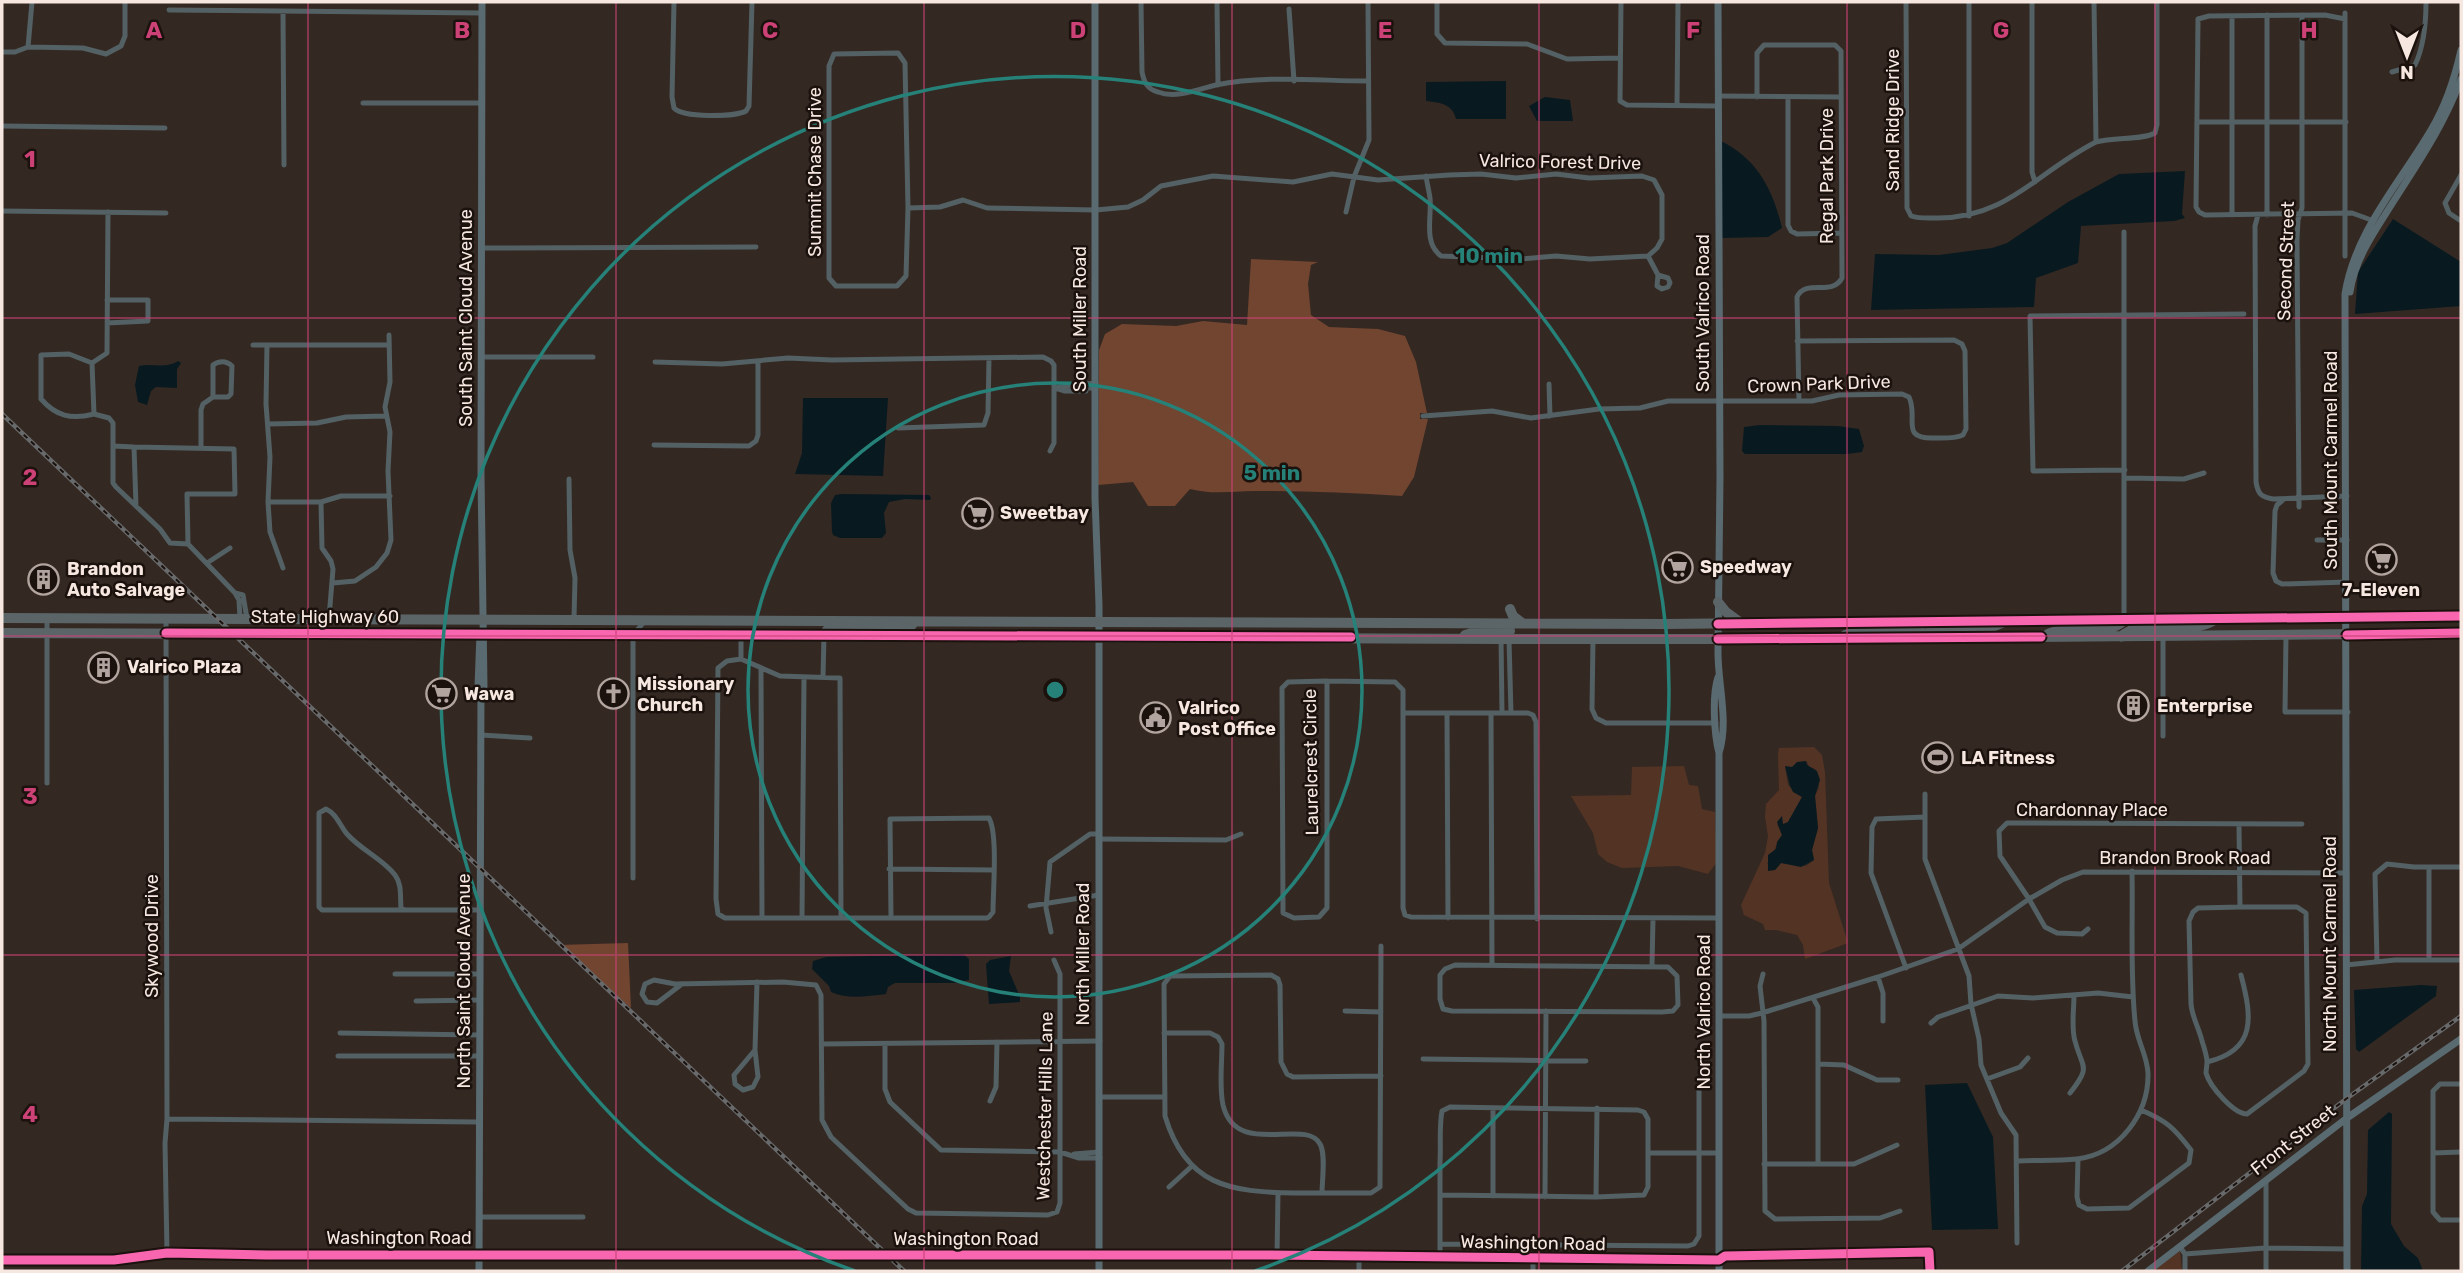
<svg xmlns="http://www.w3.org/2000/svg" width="2463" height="1273" font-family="Rubik,sans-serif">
	<rect width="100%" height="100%" fill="#342822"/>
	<path fill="#533324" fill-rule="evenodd" d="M1814,747L1822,755L1825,772L1829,883L1848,943L1805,959L1803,945L1797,935L1776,930H1765L1763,924L1744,915L1741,905L1765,853L1768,836L1765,817L1766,804L1779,790L1778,754L1779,748ZM1807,762L1809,767L1815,769L1819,787L1815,796L1818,828L1812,850L1814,860L1806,866L1781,863L1775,870L1767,864L1782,835L1777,824L1785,825L1788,822L1802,797L1788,785L1785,767H1792Z
		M1684,766L1689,785L1698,786L1702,809L1715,812L1717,862L1708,874L1678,866L1622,868L1607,862L1598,854L1593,833L1571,796L1631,795L1632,767Z
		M2180,1251L2182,1271H2153Z"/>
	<path fill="#714530" d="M1251,259L1318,262L1311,265L1308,284L1311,315L1329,327L1378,329L1405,336L1416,362L1427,413H1420V419H1428L1414,477L1402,496C1353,493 1304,491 1255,491C1233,491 1212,495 1190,489L1175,506H1148L1133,482L1098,485L1099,350L1105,334L1122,324L1176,326L1203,321L1247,325Z
		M628,943L631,1008L558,945Z"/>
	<path fill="#081a20" d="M1506,81V119H1456C1452,103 1440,103 1426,101V82Z
		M1545,97L1570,100L1573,121H1537L1529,106Z
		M1721,141C1757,159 1773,189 1782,228L1768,237L1721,238Z
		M2185,171L2182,214L2185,218L2174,221L2081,226L2078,263L2036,278L2034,307L1871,310L1875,254L1939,255L1992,248L2007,243L2068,202L2119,174Z
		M2393,219L2461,262V306L2355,314L2358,272Z
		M178,361L181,363L177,369V388L156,387L151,391L147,405L138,402L135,385L139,366C153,363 166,369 178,361Z
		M803,398H888L883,476L795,474L802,453Z
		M1760,425L1838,426L1859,429L1864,446L1862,452L1847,454H1745L1742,451L1744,427Z
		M842,494L929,495L931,498L930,500L905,499L889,502L884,513L886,533L882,538H840L833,535L832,532L831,503L835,495Z
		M1806,761L1807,765L1817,771L1820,780L1815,796L1818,828L1812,850L1814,860L1801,867L1781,863L1775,870L1768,871V855L1776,849L1777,842L1782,835L1777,822L1782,816L1783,824L1788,822L1802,797L1793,792L1790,786L1785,766L1792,767L1797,762Z
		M963,954L969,959V980L954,983H895L888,987L886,994C868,996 848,1000 831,992L829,986L812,969L813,961L826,957Z
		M1011,956L1009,971L1020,997V1002L989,1004L986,964L990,960Z
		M2421,985L2437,986L2436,996L2359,1052L2356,1049L2354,990Z
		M1967,1083L1993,1137L1998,1229L1932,1230L1925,1085Z
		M2389,1112L2392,1114L2391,1224L2404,1246L2418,1258L2423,1271H2361L2362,1206L2367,1194L2368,1130Z"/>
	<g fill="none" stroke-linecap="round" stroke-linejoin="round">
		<path stroke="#536064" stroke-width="5" d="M674,2L672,97L674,108C683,118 735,117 746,111L749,106L752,2
			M1141,2L1142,72C1144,82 1147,89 1158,92C1176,99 1199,89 1216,85C1265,75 1319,81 1368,81
			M1217,2L1218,85
			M1437,2V34L1445,43L1527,44L1567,59L1620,58
			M1621,2L1620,101L1627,105L1718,106
			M1906,2L1907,208L1911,216C1920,219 1929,218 1938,218C2008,218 2038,171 2096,142C2114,137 2143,140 2155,133L2157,125V2
			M1969,2V216
			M2032,2V172L2035,182
			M2094,2L2096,142
			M1289,9L1294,81
			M169,10L482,13
			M283,12L284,165
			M2267,15V215
			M2232,16V215
			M2345,19L2325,15L2209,16L2198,19L2196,207L2199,212L2205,215L2352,213L2374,221
			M28,47L32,2
			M2,52H15L28,47L83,48L106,54L121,46L125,36V2
			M898,53L905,63L908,208L906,276L897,286H836L829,278V66L834,54Z
			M2392,72L2415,65C2424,46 2426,23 2426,2
			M1718,96L1841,97
			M1757,97V53L1764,45H1835L1841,51L1842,278C1832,297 1806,278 1797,297L1799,401
			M1788,97V225L1791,231L1797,234L1842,233
			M363,103H482
			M1677,106L1678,2
			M2197,122H2346
			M2,126L165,128
			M2461,175L2445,203L2449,213L2461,221
			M908,208L940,207L963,200L987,208L1096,210L1128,207L1143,200L1161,186L1213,176L1293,182L1332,174L1378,180L1449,175L1481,174L1516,178L1556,174L1589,178L1642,176L1654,180L1662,195V239L1657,248L1648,256L1590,259L1556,256L1520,259L1441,256C1423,243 1432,217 1430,198C1429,191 1427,183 1426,176
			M2,211L166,213
			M108,212L107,353L92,363L94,414L109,418L113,423V483L116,487L160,529L170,543L188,544
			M1346,212L1354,177L1369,140L1368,2
			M2258,215L2255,226L2256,482C2258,494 2261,497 2273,499L2347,496
			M481,248L756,247
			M1648,256L1658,275L1657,286L1662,289L1668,287L1670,283L1668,278L1658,275
			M2345,256V13
			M107,323L148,321V300H107
			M253,345H389
			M267,345L266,404L270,457L268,502L270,532L283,568
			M481,357H593
			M655,362L722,364L788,358L832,360L1043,357L1051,361L1054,365V443L1050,451
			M92,363L69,354L41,355V399C56,416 71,420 94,414
			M1549,384L1550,416
			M1075,385L1096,383
			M1055,388L1074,385L1096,389
			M1055,388L1064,391H1086
			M1423,416L1492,411L1531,418L1599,409L1640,408L1668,401H1812L1839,395L1902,394L1909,397C1919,418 1899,439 1934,438C1944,438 1954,439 1963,435L1966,429L1965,351L1962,344L1954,340L1797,341
			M268,424L317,423L346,417L386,416
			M898,428L984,425L988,413L989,358
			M654,445L749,446L756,441L758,435V362
			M113,446L134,447L136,506
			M134,447L234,449L235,494H187L188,544L235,593L239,600L240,619
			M201,448V410L203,404L213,397V365C218,361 226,360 232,366L231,394L228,397H213
			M2125,470L2033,471L2030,316L2244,314
			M2125,478L2184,479L2204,473
			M569,479L570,550L575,578L574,619
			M2284,499L2277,505L2275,511L2273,573L2276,581L2282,584L2347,582
			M268,502H321L341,496H390
			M321,502L322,548L331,561L333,569L329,618
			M2299,507L2297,239L2298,220L2302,208V15
			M2317,540H2347
			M207,563L230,548
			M333,583L355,581L376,567L387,553L391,540L388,471L390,432L385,407L390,382L389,335
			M235,593L243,595L247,619
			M47,618V783
			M166,618L167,1119L165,1143L167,1253
			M2124,620V232
			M2286,635L2285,712H2348
			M2163,636V736
			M1501,637L1502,713
			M1593,639L1592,709L1596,718L1606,723H1716
			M1509,640L1511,713
			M741,659V635
			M761,669L762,918
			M823,677L824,635
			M1327,681L1395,682L1403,690V908L1405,915L1411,917L1719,918
			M1327,681V908L1319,917L1294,918L1283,913L1282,688L1288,682Z
			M1403,713H1528L1533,715L1536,722L1537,919
			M1447,713L1448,918
			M1491,713L1492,965
			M481,735L530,738
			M1925,794V859L1969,976L1971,1004L1979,1039L1981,1065L2001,1113L2016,1135L2017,1243
			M2239,825L2240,907
			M1098,839L1226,840L1241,834
			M2429,867V960
			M889,869L993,870
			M633,878V635L644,622
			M1030,906L1099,895
			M2240,907H2297L2306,913L2308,1064L2304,1071L2247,1114C2234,1114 2210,1087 2206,1073C2206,1070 2207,1066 2207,1062C2207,1056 2204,1047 2202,1041C2199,1028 2192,1017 2191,1004L2189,921L2193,912L2198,908Z
			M405,910H322L319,907V813L326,809C337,814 340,826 347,834C361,850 383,859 395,875C402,884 400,896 401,908L405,910H480
			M802,918L804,678
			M841,918L840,678L780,676L741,659L727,661L718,668L716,899L718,914L725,918H987L989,917L993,912C993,891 998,834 989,818L890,819L891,918
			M2088,929L2082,934L2057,933L2045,927L2029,899L2000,856L1999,831L2007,823L2302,824
			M1051,932L1046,908L1050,862L1090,834H1098
			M2377,962L2375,874L2387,864L2414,867H2461
			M1455,965L1668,967L1677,976L1678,1005L1673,1011L1662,1012L1452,1011L1443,1009L1440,999V975L1445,969Z
			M1652,965L1653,919
			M2346,965L2395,960H2461
			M1906,968L1871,873L1872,827L1876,819L1925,817
			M395,974H480
			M1763,974L1760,986L1764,1021L1765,1211L1775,1219L1880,1218L1900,1211
			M1878,977L1883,993V1021
			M682,984L657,1003L647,1002L642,994L645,984L654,980L675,984L783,982L816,985L821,995L822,1120L831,1137L908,1209L916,1213L1048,1215L1057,1212L1060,1203V974L1054,960
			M1813,998L1818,1007V1163
			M416,1001L480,1000
			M1345,1011L1381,1012
			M1720,1016H1749L1762,1013L1878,977L1958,949L2029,899L2062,880L2083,872L2346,873
			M1931,1023L1938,1017L1998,996L2033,998L2098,993L2133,997
			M340,1033L480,1035
			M1164,1033H1210L1218,1037L1222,1044C1222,1063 1219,1086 1223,1105C1236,1159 1306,1117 1320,1144C1326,1153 1322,1181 1322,1193
			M822,1044L1100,1041
			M885,1045V1089L890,1102L941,1150L1060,1152L1079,1158H1100
			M755,1050L734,1075L735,1084L743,1090L753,1087L758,1077L755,1050L757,982
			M338,1056H480
			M1423,1059L1586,1061
			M2207,1062C2257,1050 2252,1017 2241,975
			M1819,1064L1844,1065L1877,1080H1898
			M1381,1076L1293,1077L1287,1074L1281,1062L1280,985L1278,979L1271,975L1170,976L1164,984L1165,1116C1186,1186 1230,1192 1295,1193C1320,1193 1346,1193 1371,1193L1380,1187L1381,946
			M1987,1079L2020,1067L2028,1058
			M2461,1084H2440L2433,1091V1212L2440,1220H2461
			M2070,1093C2092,1065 2082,1069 2075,1041C2071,1028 2074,1010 2074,995
			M1100,1097H1163
			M990,1101L996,1087L997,1042
			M1493,1108V1196
			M167,1119L479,1122
			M1648,1153H1719
			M2433,1153L2461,1152
			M1074,1154L1099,1152
			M2078,1159L2077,1197L2079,1205L2087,1209L2129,1208L2189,1163L2191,1150C2174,1128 2167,1121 2141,1110
			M2018,1161C2037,1160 2057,1161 2077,1159C2119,1154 2149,1114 2148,1073C2147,1054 2136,1039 2135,1021C2130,972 2133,921 2132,871
			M1764,1164H1854L1897,1145
			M1169,1187L1192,1166
			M1545,1197L1546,1011
			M1596,1197L1597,1108
			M479,1217H583
			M1440,1244L1688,1246L1694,1244L1699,1236V1085
			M2180,1247L2185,1254V1271
			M2185,1254L2265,1248L2347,1249
			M1277,1256L1278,1193
			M1440,1257C1440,1225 1440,1193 1440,1162C1441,1145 1439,1127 1442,1111L1450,1107L1638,1110L1644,1112L1648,1119V1187L1644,1195L1596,1197L1440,1195
			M1533,1259V1271
			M2,1260H114L167,1253L267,1255H1265L1719,1260L1725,1256L1929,1252L1930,1271
			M1359,1271V1256
			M2266,1271V1181"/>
		<path stroke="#596a70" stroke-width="7" d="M1095,2V498L1099,605V1271
			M1718,2L1720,478L1718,653C1718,685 1729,722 1719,753
			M2350,292C2355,257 2377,228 2395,199C2420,160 2445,123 2461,79
			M480,633L478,687L481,691
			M1718,677C1712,695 1714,734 1719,753V1271
			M479,1271L481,691L484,686L481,474L482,2
			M2148,1271L2347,1118L2461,1039
			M2347,1271L2345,294C2355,231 2400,183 2431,130C2446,105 2455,77 2461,50"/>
		<path stroke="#5b6568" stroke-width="10" d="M1718,602L1726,612L1741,623
			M1510,609L1513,616L1522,623
			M2,618L1666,624L2461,616
			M2,633L1501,639H1835L2461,633
			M2048,634C2068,624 2111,637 2124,620
			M824,635L827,630L834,627H901L912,625
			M1465,635L1475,632L1510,631
			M1845,635C1869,628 1898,638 1920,627L1923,622
			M2121,637C2141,616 2187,636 2213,621
			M1923,638L1925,634L1936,629L1985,630L2002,623"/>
		<defs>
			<path id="rail" d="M2,414L904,1271
				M2122,1271L2346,1099L2461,1016"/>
		</defs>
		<use href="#rail" stroke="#67696a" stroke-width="4.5"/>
		<use href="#rail" stroke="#1b110d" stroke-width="2" stroke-dasharray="5" stroke-linecap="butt"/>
		<defs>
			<path id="cycleway" d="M1718,624L2461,616
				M166,633L1351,637
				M2347,635L2461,633
				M1718,639L2041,637
				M2,1260H114L167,1253L267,1255H1265L1719,1260L1725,1256L1929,1252L1930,1271"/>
		</defs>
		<use href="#cycleway" stroke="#1b110d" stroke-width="13"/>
		<use href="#cycleway" stroke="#f766af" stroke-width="9"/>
	</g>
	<path fill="none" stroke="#cc4176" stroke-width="2" stroke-opacity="0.55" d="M308,2V1271M616,2V1271M924,2V1271M1232,2V1271M1539,2V1271M1847,2V1271M2155,2V1271M2,318H2461M2,636H2461M2,955H2461"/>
	<g fill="none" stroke="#268179" stroke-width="3.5">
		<circle cx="1055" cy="690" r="307"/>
		<path d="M855 1271A614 614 0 1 1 1255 1271"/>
	</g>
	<defs>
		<symbol id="supermarket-ring" viewBox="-11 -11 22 22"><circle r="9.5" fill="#1b110d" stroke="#b2a49e" stroke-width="1.5"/><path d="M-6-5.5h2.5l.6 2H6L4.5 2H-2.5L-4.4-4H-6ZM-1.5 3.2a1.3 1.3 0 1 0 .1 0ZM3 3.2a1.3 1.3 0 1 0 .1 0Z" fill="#b2a49e"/></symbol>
		<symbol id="building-ring" viewBox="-11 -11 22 22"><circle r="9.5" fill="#1b110d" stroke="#b2a49e" stroke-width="1.5"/><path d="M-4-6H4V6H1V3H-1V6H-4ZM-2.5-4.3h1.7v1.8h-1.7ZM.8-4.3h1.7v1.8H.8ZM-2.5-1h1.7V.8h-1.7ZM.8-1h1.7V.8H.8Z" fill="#b2a49e"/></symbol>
		<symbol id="church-ring" viewBox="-11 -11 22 22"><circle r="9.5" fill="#1b110d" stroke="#b2a49e" stroke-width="1.5"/><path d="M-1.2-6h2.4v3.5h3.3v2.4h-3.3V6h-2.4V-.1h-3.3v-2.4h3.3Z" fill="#b2a49e"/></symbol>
		<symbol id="civic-ring" viewBox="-11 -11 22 22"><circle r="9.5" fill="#1b110d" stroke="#b2a49e" stroke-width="1.5"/><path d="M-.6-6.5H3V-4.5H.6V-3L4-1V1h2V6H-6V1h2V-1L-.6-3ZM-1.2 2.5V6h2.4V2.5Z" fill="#b2a49e"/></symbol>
		<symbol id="stadium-ring" viewBox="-11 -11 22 22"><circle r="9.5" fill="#1b110d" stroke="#b2a49e" stroke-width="1.5"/><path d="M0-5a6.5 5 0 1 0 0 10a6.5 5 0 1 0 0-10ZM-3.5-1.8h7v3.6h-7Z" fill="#b2a49e"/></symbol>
	</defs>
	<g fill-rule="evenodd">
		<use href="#supermarket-ring" x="960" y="496" width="35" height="35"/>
		<use href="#supermarket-ring" x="2364" y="542" width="35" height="35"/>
		<use href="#supermarket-ring" x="1660" y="550" width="35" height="35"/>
		<use href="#building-ring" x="26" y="562" width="35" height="35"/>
		<use href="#building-ring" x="86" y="650" width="35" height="35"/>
		<use href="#supermarket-ring" x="424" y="676" width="35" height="35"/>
		<use href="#church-ring" x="596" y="676" width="35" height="35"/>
		<use href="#building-ring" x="2116" y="688" width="35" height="35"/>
		<use href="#civic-ring" x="1138" y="700" width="35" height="35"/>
		<use href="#stadium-ring" x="1920" y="740" width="35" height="35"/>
	</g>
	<g text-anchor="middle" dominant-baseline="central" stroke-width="5" stroke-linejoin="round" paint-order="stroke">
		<g font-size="18" fill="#f6e7e0" stroke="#1b110d">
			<text transform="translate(1893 120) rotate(-90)">Sand Ridge Drive</text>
			<text transform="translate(1560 162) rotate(1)">Valrico Forest Drive</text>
			<text transform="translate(815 172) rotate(-90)">Summit Chase Drive</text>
			<text transform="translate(1827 176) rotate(-90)">Regal Park Drive</text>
			<text transform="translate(2286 261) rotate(-88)">Second Street</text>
			<text transform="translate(1703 313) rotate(-90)">South Valrico Road</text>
			<text transform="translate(466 318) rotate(-90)">South Saint Cloud Avenue</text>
			<text transform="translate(1080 319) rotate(-90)">South Miller Road</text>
			<text transform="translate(1819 384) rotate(-2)">Crown Park Drive</text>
			<text transform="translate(2331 460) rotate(-90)">South Mount Carmel Road</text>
			<text x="325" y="617">State Highway 60</text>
			<text transform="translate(1311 762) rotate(-91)">Laurelcrest Circle</text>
			<text x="2092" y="810">Chardonnay Place</text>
			<text x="2185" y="858">Brandon Brook Road</text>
			<text transform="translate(152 936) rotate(-90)">Skywood Drive</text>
			<text transform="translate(2330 944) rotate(-90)">North Mount Carmel Road</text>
			<text transform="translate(1083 954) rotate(-90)">North Miller Road</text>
			<text transform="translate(464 981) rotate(-90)">North Saint Cloud Avenue</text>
			<text transform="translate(1704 1012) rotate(-90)">North Valrico Road</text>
			<text transform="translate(1045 1106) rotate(-89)">Westchester Hills Lane</text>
			<text transform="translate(2293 1140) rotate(-38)">Front Street</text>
			<text x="399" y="1238">Washington Road</text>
			<text x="966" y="1239">Washington Road</text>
			<text transform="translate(1533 1243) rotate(1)">Washington Road</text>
		</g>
		<g font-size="18" font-weight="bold" fill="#f6e7e0" stroke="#1b110d" text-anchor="start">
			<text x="1000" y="513">Sweetbay</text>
			<text x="1700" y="567">Speedway</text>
			<text x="67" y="569">Brandon<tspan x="67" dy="21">Auto Salvage</tspan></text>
			<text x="2381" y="590" text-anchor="middle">7-Eleven</text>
			<text x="127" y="667">Valrico Plaza</text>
			<text x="637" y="684">Missionary<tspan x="637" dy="21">Church</tspan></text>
			<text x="464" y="694">Wawa</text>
			<text x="2157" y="706">Enterprise</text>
			<text x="1178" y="708">Valrico<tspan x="1178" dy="21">Post Office</tspan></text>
			<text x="1961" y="758">LA Fitness</text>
		</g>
	</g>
	<g font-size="23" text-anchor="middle" font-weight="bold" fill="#cc4176" stroke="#1b110d" stroke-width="5" stroke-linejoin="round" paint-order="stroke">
		<text x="154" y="38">A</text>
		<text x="462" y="38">B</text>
		<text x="770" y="38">C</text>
		<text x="1078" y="38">D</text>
		<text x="1385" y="38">E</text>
		<text x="1693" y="38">F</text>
		<text x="2001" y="38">G</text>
		<text x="2309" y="38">H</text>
		<text x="30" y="167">1</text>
		<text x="30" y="485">2</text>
		<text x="30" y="804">3</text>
		<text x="30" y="1122">4</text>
	</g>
	<circle cx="1055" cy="690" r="10" fill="#268179" stroke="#1b110d" stroke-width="3.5"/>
	<g font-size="21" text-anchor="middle" font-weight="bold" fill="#268179" stroke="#1b110d" stroke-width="5" stroke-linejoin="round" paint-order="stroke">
		<text x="1489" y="263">10 min</text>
		<text x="1272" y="480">5 min</text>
	</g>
	<rect width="2463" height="1273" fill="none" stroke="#f6e7e0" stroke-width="7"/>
	<g transform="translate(2407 56) rotate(180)" stroke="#1b110d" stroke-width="5" paint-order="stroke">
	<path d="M0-5L12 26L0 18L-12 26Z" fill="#f6e7e0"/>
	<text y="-10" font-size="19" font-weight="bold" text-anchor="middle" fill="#f6e7e0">N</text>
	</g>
</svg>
